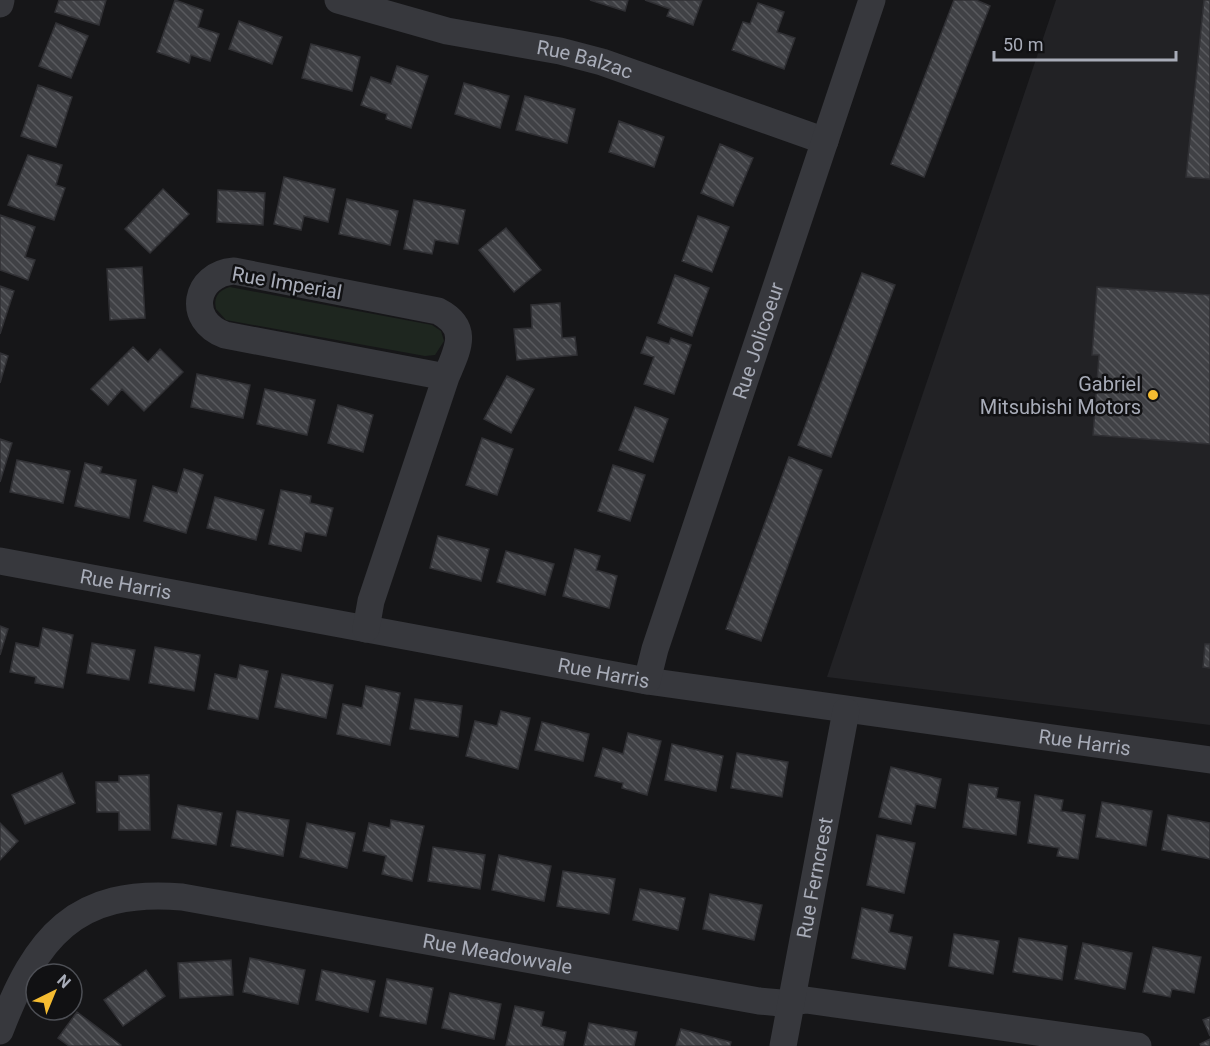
<svg xmlns="http://www.w3.org/2000/svg" width="1210" height="1046" font-family="Roboto,sans-serif">
	<defs>
		<pattern id="building-back-hatch" width="6" height="6" patternUnits="userSpaceOnUse" patternTransform="scale(1.5)"><rect width="6" height="6" fill="#404145"/><path d="M-1 5l2 2M0 0l6 6M5-1l2 2" fill="none" stroke="#595a5e"/></pattern>
	</defs>
	<rect width="100%" height="100%" fill="#161618"/>
	<path fill="#222225" d="M1056,0H1210V725L827,677Z"/>
	<path fill="#1e261f" d="M230,287L432,325L441,331L444,341L435,355L425,356L226,320L216,309C213,297 219,290 230,287Z"/>
	<path fill="url(#building-back-hatch)" stroke="#303034" stroke-width="1.5" d="M59,0H106L99,25L55,12Z
		M175,0L203,10L198,27L219,34L210,61L191,55L189,63L157,52Z
		M590,0H628L625,11Z
		M645,0H702L693,25L667,16L670,9Z
		M954,0H976L990,6L924,177L891,164Z
		M1204,0H1210V179L1186,177Z
		M758,3L784,12L777,32L795,38L784,69L732,50L743,22L750,24Z
		M239,21L282,37L272,64L229,49Z
		M56,23L88,36L71,78L39,66Z
		M311,44L360,57L352,91L302,78Z
		M397,66L428,76L411,128L386,119L387,114L361,105L371,77L391,84Z
		M464,83L509,96L500,128L455,114Z
		M38,85L72,97L56,147L21,136Z
		M525,96L575,109L567,143L516,130Z
		M619,121L664,137L654,167L609,152Z
		M720,144L753,158L733,206L701,193Z
		M28,155L62,165L56,185L65,188L54,220L8,205Z
		M284,177L335,189L328,222L304,216L301,230L274,224Z
		M163,189L189,214L150,253L125,229Z
		M218,190L265,193L263,225L217,222Z
		M347,199L398,211L390,245L339,234Z
		M414,200L465,210L458,244L435,240L432,254L404,249Z
		M0,215L35,227L25,257L35,260L28,280L0,270Z
		M698,216L729,227L712,272L682,261Z
		M506,228L541,270L514,292L479,250Z
		M142,267L145,318L110,320L107,269Z
		M862,273L895,285L831,457L798,445Z
		M675,275L709,288L692,336L658,323Z
		M0,286L14,291L0,334Z
		M1097,287L1210,295V444L1093,435L1099,355H1092Z
		M560,303L562,338L575,337L577,355L517,360L514,329L532,328L531,305Z
		M647,337L669,344L671,338L691,345L674,394L644,384L654,357L641,353Z
		M133,347L148,362L160,349L183,372L144,411L122,389L108,405L91,389Z
		M0,353L8,356L0,383Z
		M197,374L250,385L243,418L191,407Z
		M507,376L534,389L511,433L484,419Z
		M265,389L315,400L307,435L257,424Z
		M338,405L373,415L363,452L328,443Z
		M635,407L668,419L653,462L619,450Z
		M482,438L513,449L497,495L466,485Z
		M0,439L12,443L0,482Z
		M789,457L822,470L761,641L726,629Z
		M17,460L70,471L63,503L10,492Z
		M85,463L102,467L100,473L136,480L129,518L75,506Z
		M613,465L645,475L630,521L598,511Z
		M184,469L203,475L186,533L144,521L153,486L177,493Z
		M281,490L311,496L310,503L333,508L326,536L305,532L301,551L269,544Z
		M215,497L264,510L256,540L207,528Z
		M438,536L489,549L481,581L430,568Z
		M575,549L600,556L596,570L617,576L609,608L563,596Z
		M506,551L554,564L545,595L497,582Z
		M0,626L8,629L0,655Z
		M43,628L73,635L63,688L35,683L36,677L10,672L16,643L39,648Z
		M92,643L135,650L129,680L87,673Z
		M1205,644H1210V668L1203,667Z
		M155,647L200,655L194,691L149,683Z
		M240,665L268,671L258,719L208,709L215,674L237,679Z
		M282,674L333,685L326,718L275,707Z
		M366,686L400,693L390,745L337,734L343,704L362,708Z
		M415,699L462,706L458,737L410,729Z
		M501,711L530,718L518,769L466,756L475,721L497,726Z
		M542,722L589,734L583,761L535,750Z
		M628,733L661,741L647,795L622,788L623,783L595,776L603,748L623,754Z
		M672,744L723,756L716,791L665,780Z
		M737,753L788,762L782,797L731,788Z
		M891,767L941,779L935,808L916,804L911,824L879,817Z
		M62,773L75,803L25,824L12,795Z
		M149,775L150,830H119V812H97L96,782H119V776Z
		M969,784L998,788L996,798L1020,802L1016,835L963,827Z
		M1035,795L1063,800L1061,811L1085,815L1078,859L1057,856L1059,848L1028,843Z
		M1102,802L1152,811L1146,846L1096,837Z
		M178,805L222,813L216,845L172,838Z
		M237,811L289,820L283,856L231,846Z
		M1168,815L1210,823V859L1162,850Z
		M391,820L424,826L412,881L382,874L386,856L363,851L369,823L390,828Z
		M0,823L18,841L0,860Z
		M307,823L355,833L347,868L300,857Z
		M877,835L915,843L904,893L867,885Z
		M433,847L485,855L480,889L428,881Z
		M499,855L551,866L544,901L492,890Z
		M563,871L615,879L609,914L557,906Z
		M640,889L685,898L678,930L633,920Z
		M710,894L762,905L754,940L703,929Z
		M862,908L893,915L889,932L912,937L905,969L852,958Z
		M954,934L999,941L993,974L949,966Z
		M1019,938L1067,946L1062,980L1013,972Z
		M1083,943L1132,953L1125,989L1075,979Z
		M1153,947L1201,957L1194,993L1172,989L1170,997L1143,992Z
		M250,958L305,970L298,1004L243,992Z
		M231,960L233,995L180,998L178,963Z
		M146,970L165,996L123,1026L104,1000Z
		M322,970L375,981L368,1012L316,1000Z
		M387,979L433,988L426,1024L380,1016Z
		M450,993L501,1004L494,1039L442,1028Z
		M515,1006L544,1012L541,1026L566,1032L563,1046H506Z
		M77,1012L121,1045L120,1046H69L58,1038Z
		M1210,1017V1036L1203,1020Z
		M589,1023L637,1032L634,1046H584Z
		M681,1029L731,1042L730,1046H676Z
		M1210,1039V1046H1201L1200,1044Z"/>
	<g fill="none" stroke-linecap="round" stroke-linejoin="round">
		<g stroke="#37383d" stroke-width="27">
			<path id="s1" d="M338,0L447,31L560,51L602,62L825,141"/>
			<path d="M0,4L1,0"/>
			<path id="s2" d="M0,561L647,681L1210,760"/>
			<path d="M366,629L371,601L446,377C457,350 471,328 438,311L234,271C194,274 186,321 225,335L446,377"/>
			<path id="s3" d="M647,681L655,649L872,0"/>
			<path id="s4" d="M0,1031C36,937 75,888 182,897L759,1001L781,1003L806,1000L1138,1046"/>
			<path id="s5" d="M783,1046L846,711"/>
		</g>
	</g>
	<circle fill="#f5bc31" stroke="#111113" stroke-width="2" cx="1153" cy="395" r="6"/>
	<g text-anchor="middle" dominant-baseline="central" stroke-width="5" stroke-linejoin="round" paint-order="stroke">
		<g font-size="20" fill="#a8acb8" stroke="#111113">
			<text stroke="none"><textPath href="#s1" startOffset="254">Rue Balzac</textPath></text>
			<text transform="translate(287 283) rotate(10)">Rue Imperial</text>
			<text stroke="none"><textPath href="#s3" startOffset="358">Rue Jolicoeur</textPath></text>
			<text stroke="none"><textPath href="#s2" startOffset="128">Rue Harris</textPath></text>
			<text stroke="none"><textPath href="#s2" startOffset="614">Rue Harris</textPath></text>
			<text stroke="none"><textPath href="#s2" startOffset="1100">Rue Harris</textPath></text>
			<text stroke="none"><textPath href="#s5" startOffset="171">Rue Ferncrest</textPath></text>
			<text stroke="none"><textPath href="#s4" startOffset="570">Rue Meadowvale</textPath></text>
		</g>
		<g font-size="20" fill="#a8acb8" stroke="#111113" text-anchor="end">
			<text x="1141" y="384">Gabriel<tspan x="1141" dy="23">Mitsubishi Motors</tspan></text>
		</g>
	</g>
	<g transform="translate(54 992) rotate(43)"><circle r="28" fill="#111113" stroke="#4d4f55" stroke-width="1.5"/>
	<path d="M0-4.5L10 22L0 15L-10 22Z" fill="#f5bc31"/>
	<text y="-9" font-size="16" font-weight="bold" text-anchor="middle" fill="#a8acb8">N</text>
	</g>
	<path d="M994 51v9h182v-9" fill="none" stroke="#a8acb8" stroke-width="3"/>
	<text x="1003" y="51" font-size="18" fill="#a8acb8" stroke="#111113" stroke-width="4.5" paint-order="stroke">50 m</text>
</svg>
